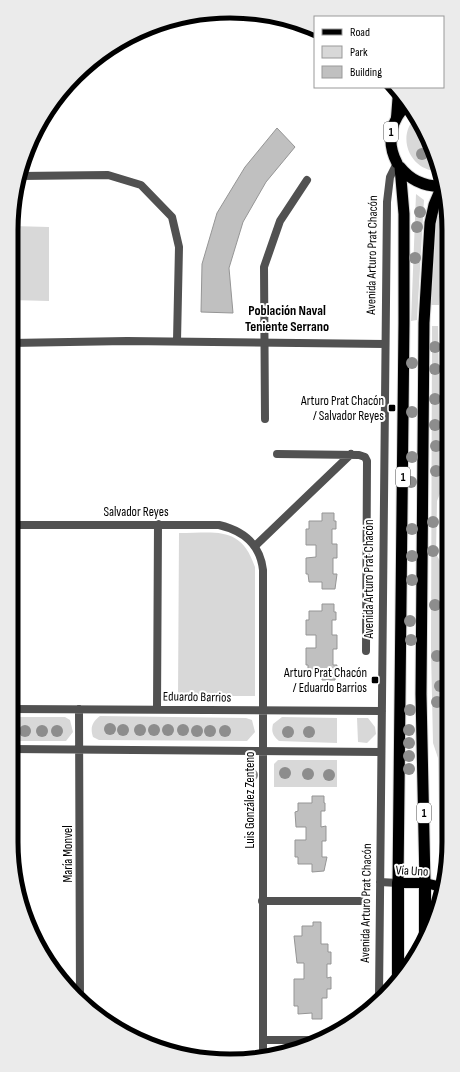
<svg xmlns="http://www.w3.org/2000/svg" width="460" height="1072" font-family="'Sofia Sans Condensed',sans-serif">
	<rect width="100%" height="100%" fill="#fff"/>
	<path fill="#d8d8d8" d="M416,117L432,146L439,171C411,172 395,137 416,117Z
		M416,194L424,200L417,320L411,321Z
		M437,216H442L447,229L439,305H431Z
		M12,226L49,227V301L11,300Z
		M432,326H438L441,491L437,501L436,554L443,566V591L448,624L449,842L444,871L440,867L438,758L433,743L431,652Z
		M179,533C216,533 241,525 255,567V696H178Z
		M100,716L246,718L252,720L255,732L247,741L99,740L93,737C90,728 92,722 100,716Z
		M11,717H65L70,720L73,732L66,741H11Z
		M282,717L337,718V743L279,741C273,736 271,732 273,724Z
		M357,718H368L375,727L376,734L367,743L358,742Z
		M278,760H337V787H274V764Z"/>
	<path fill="#c0c0c0" stroke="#959595" d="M277,128L295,147L266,182L243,222L229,268L233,313L201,312L202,264L217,213L245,167Z
		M322,513H334V521H336V529H332V544H337V558H333V574H337L335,589H322V582H309L308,574H306V558L316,557V545H306V529H309V521H322Z
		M322,604H334V612H336V620H332V635H337V649H333V665H337L335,680H322V672H308V665H306V648H316V635H306V620H309V611H322Z
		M312,796H324V803H325V811H321V827L326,826V841H322V857H327L324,871L312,872V864H298V857H295V840H306V827H296L295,812L298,811V803H312Z
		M313,922H321V944H328V952H331V964H327V978L331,977V989H327V998H322V1019H312V1013L298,1014V1006H294V979H304V963H297L294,936H302V926H313Z"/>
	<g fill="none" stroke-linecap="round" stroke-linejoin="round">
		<defs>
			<path id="primary" d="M396,118L398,92
				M398,883H425L442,887"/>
			<path id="trunk" d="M397,163C386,142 390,120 408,104
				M400,167C411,181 425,187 443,186
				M398,883L404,323V214L400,167
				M425,883L421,694L424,323L430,223L434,205L442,186"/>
			<path id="motorway" d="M425,936V883
				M398,981V883"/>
		</defs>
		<use href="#primary" stroke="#dbdbdb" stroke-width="12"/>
		<use href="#trunk" stroke="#dbdbdb" stroke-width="13"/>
		<use href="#motorway" stroke="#dbdbdb" stroke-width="14"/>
		<path stroke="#515151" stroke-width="8" d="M265,419L264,267L280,221L307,180
			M277,454L359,455L365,457L367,461L366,651
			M255,546L351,454
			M262,901H361
			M263,1040H317"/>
		<path stroke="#515151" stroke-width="8" d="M20,176L108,175L141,185L172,217L179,247L177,341
			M442,186L446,197
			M447,306L448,424
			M11,343L127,341L385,344
			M11,525H219C244,531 260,544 263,570V1057
			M11,709L382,711
			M79,709L80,999
			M157,709L158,524
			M11,749L381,752
			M380,882L398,883
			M379,997L387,202L390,177L397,163"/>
		<use href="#primary" stroke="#000" stroke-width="10"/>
		<use href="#trunk" stroke="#000" stroke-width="11"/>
		<use href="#motorway" stroke="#000" stroke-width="12"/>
	</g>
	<g fill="#8d8d8d">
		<circle cx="422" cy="154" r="6"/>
		<circle cx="420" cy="212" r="6"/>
		<circle cx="417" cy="227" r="6"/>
		<circle cx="415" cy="258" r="6"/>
		<circle cx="435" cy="347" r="6"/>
		<circle cx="412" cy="363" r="6"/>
		<circle cx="435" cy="369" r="6"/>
		<circle cx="435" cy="399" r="6"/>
		<circle cx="412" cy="412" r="6"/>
		<circle cx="435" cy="425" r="6"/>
		<circle cx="436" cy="446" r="6"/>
		<circle cx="412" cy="457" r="6"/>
		<circle cx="436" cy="471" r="6"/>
		<circle cx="411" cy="482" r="6"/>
		<circle cx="433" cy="522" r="6"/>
		<circle cx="412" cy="529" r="6"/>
		<circle cx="433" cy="551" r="6"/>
		<circle cx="412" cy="556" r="6"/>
		<circle cx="412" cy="580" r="6"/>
		<circle cx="435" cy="605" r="6"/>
		<circle cx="410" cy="621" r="6"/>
		<circle cx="411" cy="640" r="6"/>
		<circle cx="437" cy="656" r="6"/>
		<circle cx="440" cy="686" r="6"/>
		<circle cx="437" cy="702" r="6"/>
		<circle cx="410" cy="710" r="6"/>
		<circle cx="110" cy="729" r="6"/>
		<circle cx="123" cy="730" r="6"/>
		<circle cx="140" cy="730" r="6"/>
		<circle cx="154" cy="730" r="6"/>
		<circle cx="168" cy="730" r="6"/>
		<circle cx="183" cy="730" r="6"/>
		<circle cx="409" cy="730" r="6"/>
		<circle cx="25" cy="731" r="6"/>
		<circle cx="42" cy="731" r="6"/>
		<circle cx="57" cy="731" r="6"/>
		<circle cx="197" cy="731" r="6"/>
		<circle cx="210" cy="731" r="6"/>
		<circle cx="225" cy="731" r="6"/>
		<circle cx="288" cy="732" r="6"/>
		<circle cx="309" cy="732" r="6"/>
		<circle cx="409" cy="743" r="6"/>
		<circle cx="409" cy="756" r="6"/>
		<circle cx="409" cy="769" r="6"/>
		<circle cx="285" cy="773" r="6"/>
		<circle cx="308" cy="774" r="6"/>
		<circle cx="252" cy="775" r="6"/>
		<circle cx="329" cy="775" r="6"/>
	</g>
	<g fill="#000" stroke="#fff" stroke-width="1.5">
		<rect x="388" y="404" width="8" height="8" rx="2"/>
		<rect x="371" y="676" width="8" height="8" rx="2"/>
	</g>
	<g text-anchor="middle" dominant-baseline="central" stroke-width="4" stroke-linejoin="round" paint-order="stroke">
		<g fill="#fff" stroke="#4c4c4c" stroke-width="1">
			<rect x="384" y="122" width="14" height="20" rx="3"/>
			<rect x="396" y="467" width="14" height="20" rx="3"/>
			<rect x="417" y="803" width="14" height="20" rx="3"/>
		</g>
		<g font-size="12" font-weight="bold" fill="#000">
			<text x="391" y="132">1</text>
			<text x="403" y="477">1</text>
			<text x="424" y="813">1</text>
		</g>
		<g font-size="13" fill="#000" stroke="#fff">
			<text transform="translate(372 255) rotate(-89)">Avenida Arturo Prat Chacón</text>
			<text x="136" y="512">Salvador Reyes</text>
			<text transform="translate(369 579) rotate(-90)">Avenida Arturo Prat Chacón</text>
			<text transform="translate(197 697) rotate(1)">Eduardo Barrios</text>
			<text transform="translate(250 800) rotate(-90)">Luis González Zenteno</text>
			<text transform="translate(68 854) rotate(-90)">María Monvel</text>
			<text transform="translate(412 871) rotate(3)">Vía Uno</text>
			<text transform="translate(366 903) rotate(-89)">Avenida Arturo Prat Chacón</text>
		</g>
		<g font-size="13" fill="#000" stroke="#fff" text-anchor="end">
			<text x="384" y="401">Arturo Prat Chacón<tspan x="384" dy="15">/ Salvador Reyes</tspan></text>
			<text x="367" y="673">Arturo Prat Chacón<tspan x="367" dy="15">/ Eduardo Barrios</tspan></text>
		</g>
		<g font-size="14" font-weight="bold" fill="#000" stroke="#fff">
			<text x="287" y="310">Población Naval<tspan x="287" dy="16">Teniente Serrano</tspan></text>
		</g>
	</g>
	<path d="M0 0H460V1072H0ZM230 18H230A212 212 0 0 1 442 230V842A212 212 0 0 1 230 1054H230A212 212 0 0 1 18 842V230A212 212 0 0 1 230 18Z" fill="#ebebeb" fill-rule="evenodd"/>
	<path fill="none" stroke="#000" stroke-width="5" d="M230 18H230A212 212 0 0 1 442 230V842A212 212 0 0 1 230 1054H230A212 212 0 0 1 18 842V230A212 212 0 0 1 230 18Z"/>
	<rect x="314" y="16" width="130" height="72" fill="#ffffff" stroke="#999999"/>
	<rect x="322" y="29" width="20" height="6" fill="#000000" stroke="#999999"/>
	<text x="350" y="36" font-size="12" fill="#000000">Road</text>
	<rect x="322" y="46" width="20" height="12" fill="#d8d8d8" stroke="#999999"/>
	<text x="350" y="56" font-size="12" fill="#000000">Park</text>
	<rect x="322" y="66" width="20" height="12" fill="#c0c0c0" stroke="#999999"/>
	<text x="350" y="76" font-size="12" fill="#000000">Building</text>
</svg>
